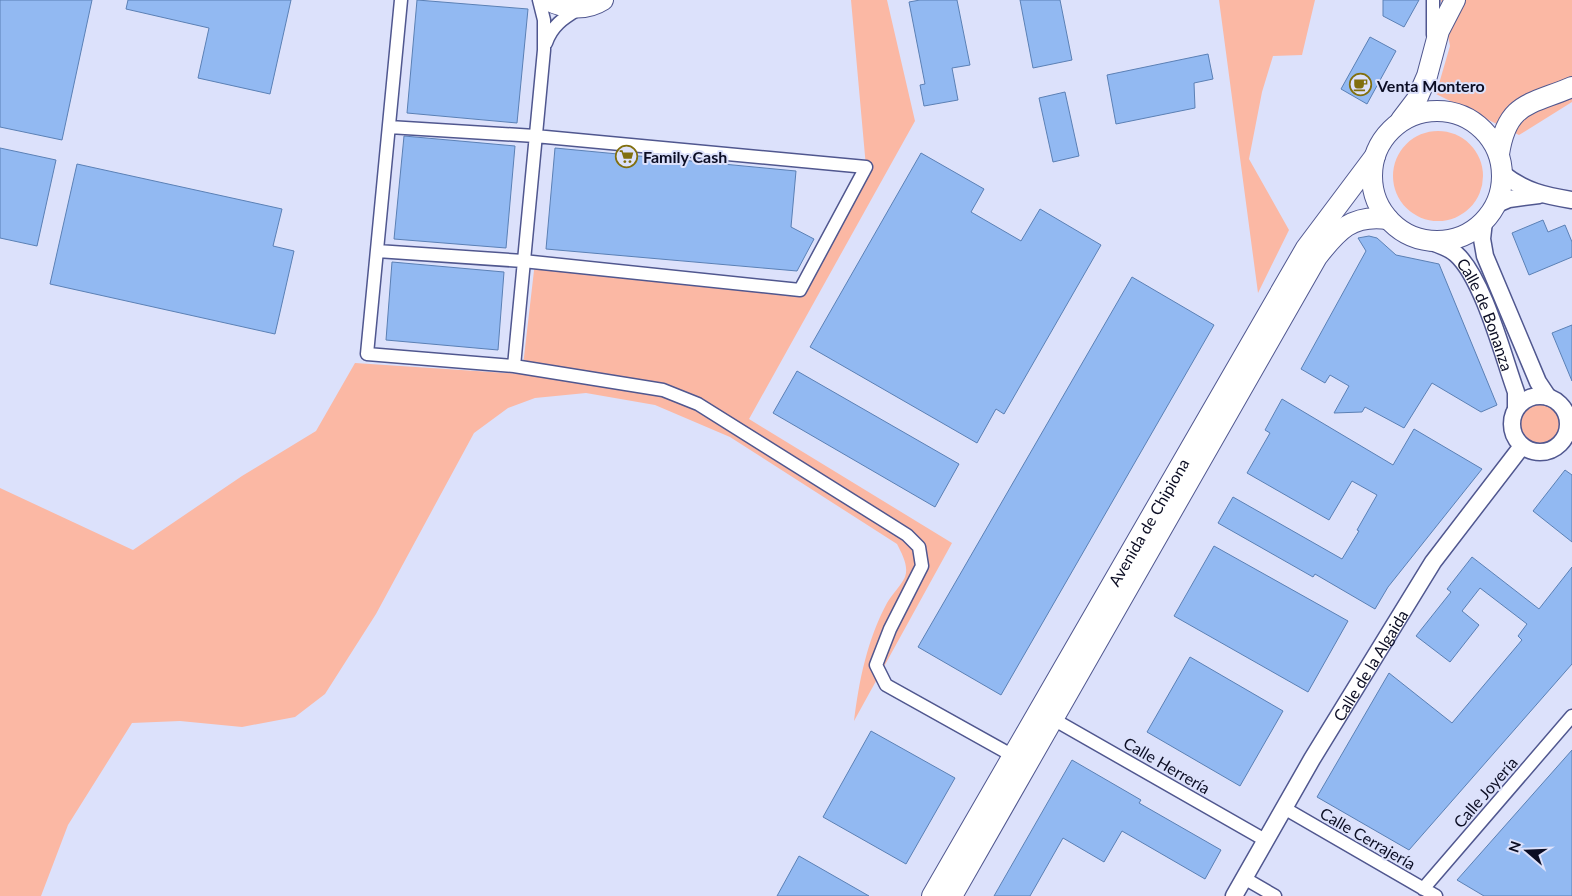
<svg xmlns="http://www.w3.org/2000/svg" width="1572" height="896" font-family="Lato,sans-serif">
	<rect width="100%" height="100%" fill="#dce1fb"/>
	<path fill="#fbb8a4" d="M851,0H887L915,121L749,419L952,543L854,721C859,681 867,640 887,603C892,594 901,586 905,577C909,566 902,554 897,544L730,437L655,405L586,393L535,398L508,408L474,433L376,614L325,694L295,717L242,727L180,721L132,723L68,825L41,896H0V488L133,550L242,476L316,431L355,363L522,374L535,262L800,289L866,167Z
		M1219,0H1315L1302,55L1273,56L1262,92L1249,159L1289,230L1258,293Z
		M1441,0H1572V102L1519,135L1436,94L1450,46Z
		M1393 176a45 45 0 1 1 90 0a45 45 0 1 1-90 0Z
		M1519 423a21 21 0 1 1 42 0a21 21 0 1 1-42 0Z"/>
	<path fill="#92b9f2" stroke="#5b80b5" d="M0,0H92L62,140L0,127Z
		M128,0H291L270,94L198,78L209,28L126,9Z
		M417,0L528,9L517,123L407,113Z
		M920,0H957L970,65L952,68L958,100L924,106L920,85L925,84L909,2Z
		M1020,0H1060L1072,60L1033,68Z
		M1383,0H1419L1404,27L1383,16Z
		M1370,37L1396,51L1367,104L1341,89Z
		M1208,54L1213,79L1194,83L1195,108L1116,124L1107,75Z
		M1065,92L1079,156L1053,162L1039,98Z
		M404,136L515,146L506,248L394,239Z
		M0,148L56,160L37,246L0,238Z
		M555,148L796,171L791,227L814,239L797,271L546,249Z
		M921,153L984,189L971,212L1021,241L1040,209L1101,245L1004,414L996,409L977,443L810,347Z
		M77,164L282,209L273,246L294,251L275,334L50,284Z
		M1543,220L1548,232L1565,225L1572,242V257L1529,275L1512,233Z
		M1369,236L1377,238L1396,255L1439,264L1497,405L1481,412L1432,383L1404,428L1365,407L1362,412L1334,413L1349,386L1330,375L1325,383L1301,369L1366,251L1358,238Z
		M392,262L504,272L498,350L386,340Z
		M1132,277L1214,325L1001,695L918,647Z
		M1572,325V381L1552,333Z
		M797,371L959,464L935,507L773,413Z
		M1282,399L1393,465L1414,429L1482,469L1388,587L1375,609L1315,574L1313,577L1218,523L1233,497L1342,559L1359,531L1357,530L1377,495L1352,481L1329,520L1247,473L1270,433L1265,430Z
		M1565,470L1572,475V542L1533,511Z
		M1214,546L1348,621L1308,692L1174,616Z
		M1472,557L1539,609L1572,567V664L1409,850L1317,797L1389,673L1452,723L1522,640L1518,636L1527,624L1480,588L1462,611L1479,625L1450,662L1416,636L1451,592L1447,589Z
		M1190,657L1283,711L1240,786L1147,732Z
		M871,731L955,778L906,864L823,817Z
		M1572,750V896H1484L1457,880Z
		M1072,760L1141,800L1139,803L1221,850L1205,879L1122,831L1104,862L1063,838L1030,896H994Z
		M799,856L869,896H777Z"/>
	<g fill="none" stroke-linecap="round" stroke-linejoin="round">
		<defs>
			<path id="minor" d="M401,0L367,354L514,366L663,390L698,404L907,535L919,547L922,566L890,629L876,665L886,685L1015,757
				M1433,0V35
				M546,43C552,25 564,18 580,8
				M377,251L523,261L800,290L866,167L535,136L389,127
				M514,366L544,50V20L539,0
				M1053,719L1265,840
				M1284,808L1436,896
				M1244,878L1275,896
				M1423,889L1572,716"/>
			<g id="tertiary">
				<path d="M1503,174C1524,191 1546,196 1572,200"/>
				<path d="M1495,205L1509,199L1539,195"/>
				<path d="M1484,221L1482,239L1485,256L1538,382L1548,397"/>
				<path id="s1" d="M1428,241C1438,244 1448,247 1456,254C1483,278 1503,356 1516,392V408"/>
				<circle cx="1540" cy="424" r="28"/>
				<path id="s2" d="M1234,896L1312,759L1433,562L1522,446"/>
			</g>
			<g id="primary">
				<path d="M547,0C565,9 586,11 603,0"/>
				<circle cx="1437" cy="176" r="65"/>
				<path d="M1401,120L1417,99L1427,76L1439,31L1455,0"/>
				<path d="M1499,154C1507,102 1530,105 1572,87"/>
				<path id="s3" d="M932,896L1306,248L1375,156"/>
				<path d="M952,896L1317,257C1338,230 1352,214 1388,219"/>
			</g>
		</defs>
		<use href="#minor" stroke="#50578f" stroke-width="15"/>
		<use href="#tertiary" stroke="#50578f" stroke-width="19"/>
		<use href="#primary" stroke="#50578f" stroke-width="22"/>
		<use href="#minor" stroke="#fff" stroke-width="12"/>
		<use href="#tertiary" stroke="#fff" stroke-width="16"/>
		<use href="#primary" stroke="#fff" stroke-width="20"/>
	</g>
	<defs>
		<symbol id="cafe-ring" viewBox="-11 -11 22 22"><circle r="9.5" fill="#dce1fb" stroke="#816f0e" stroke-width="1.5"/><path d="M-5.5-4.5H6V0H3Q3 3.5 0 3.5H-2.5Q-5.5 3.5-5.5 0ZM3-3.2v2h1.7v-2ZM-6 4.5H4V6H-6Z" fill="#816f0e"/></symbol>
		<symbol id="supermarket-ring" viewBox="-11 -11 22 22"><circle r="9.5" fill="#dce1fb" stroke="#816f0e" stroke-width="1.5"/><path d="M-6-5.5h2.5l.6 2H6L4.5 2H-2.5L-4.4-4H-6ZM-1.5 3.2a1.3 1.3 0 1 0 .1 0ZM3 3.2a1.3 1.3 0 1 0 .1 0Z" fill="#816f0e"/></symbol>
	</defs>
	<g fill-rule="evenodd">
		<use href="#cafe-ring" x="1348" y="72" width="25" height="25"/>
		<use href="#supermarket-ring" x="614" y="144" width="25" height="25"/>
	</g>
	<g text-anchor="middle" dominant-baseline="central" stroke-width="4" stroke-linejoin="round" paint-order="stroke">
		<g font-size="16" font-weight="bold" fill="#0b0d23" stroke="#dce1fb" text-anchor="start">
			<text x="1377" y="85">Venta Montero</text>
			<text x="643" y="156">Family Cash</text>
		</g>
		<g font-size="16" fill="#0b0d23" stroke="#dce1fb">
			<text stroke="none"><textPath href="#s1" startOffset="99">Calle de Bonanza</textPath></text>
			<text stroke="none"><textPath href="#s3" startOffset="432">Avenida de Chipiona</textPath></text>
			<text stroke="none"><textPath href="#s2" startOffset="268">Calle de la Algaida</textPath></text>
			<text transform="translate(1167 765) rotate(30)">Calle Herrería</text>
			<text transform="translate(1485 792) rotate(-49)">Calle Joyería</text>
			<text transform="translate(1368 838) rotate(30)">Calle Cerrajería</text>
		</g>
	</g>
	<g transform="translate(1527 851) rotate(289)" stroke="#dce1fb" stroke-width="4" paint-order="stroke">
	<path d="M0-4L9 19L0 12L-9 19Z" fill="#0b0d23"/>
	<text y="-8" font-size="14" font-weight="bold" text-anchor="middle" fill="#0b0d23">N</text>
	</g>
</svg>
